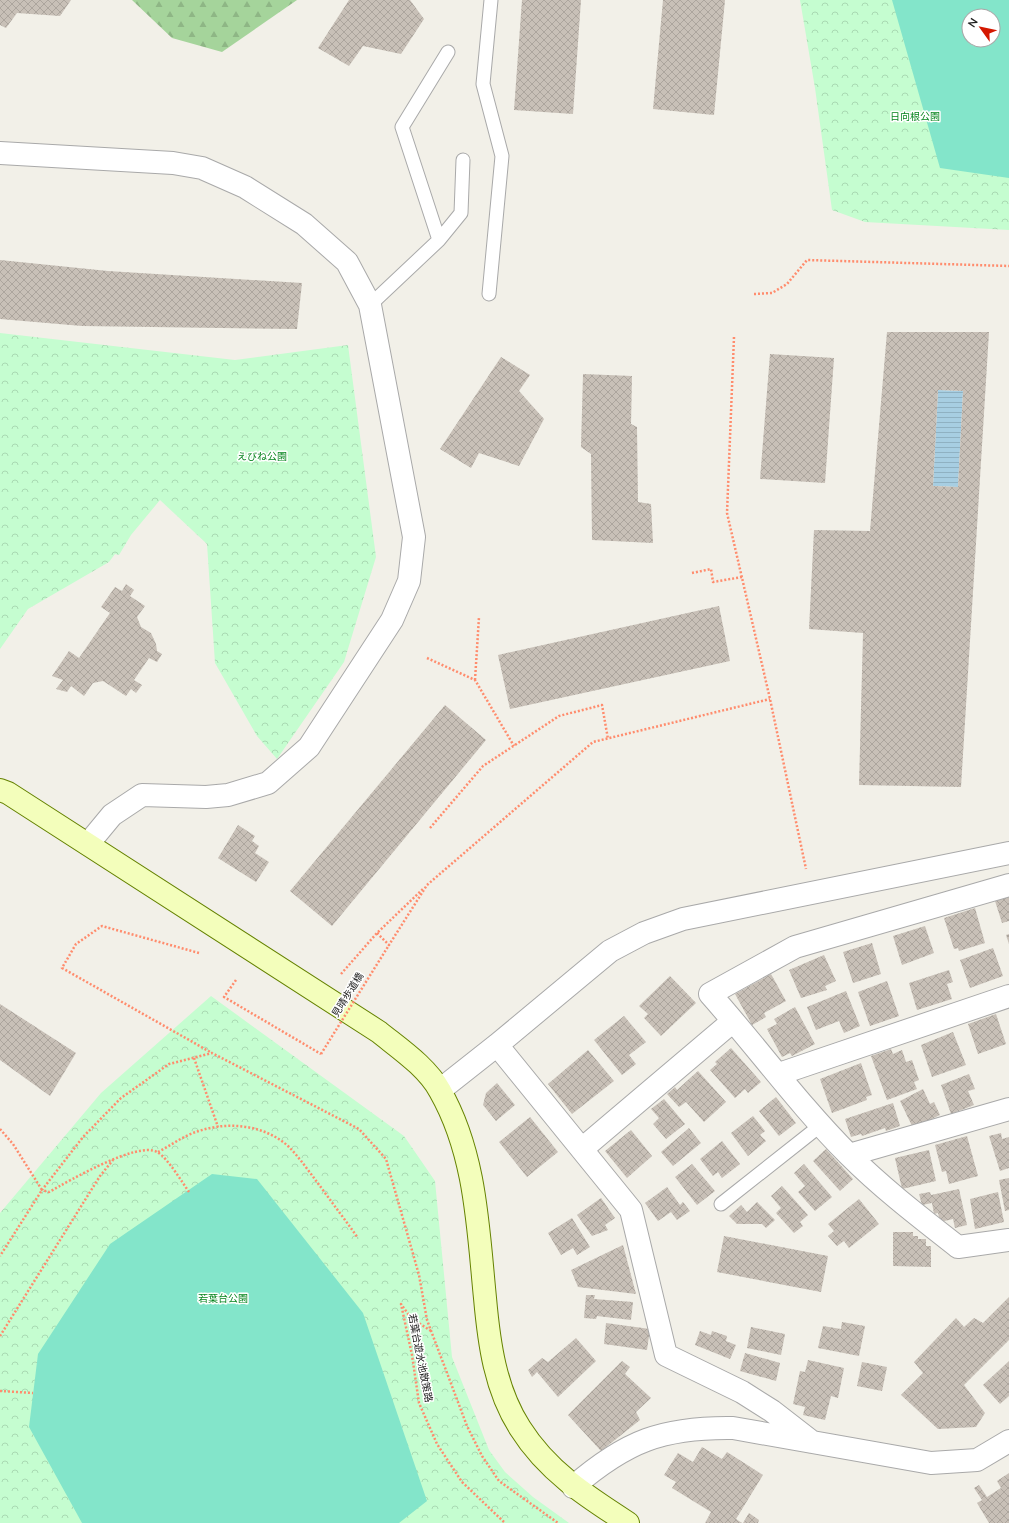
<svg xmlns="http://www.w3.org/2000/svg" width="1009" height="1523" font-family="'Nunito Sans','Noto Sans JP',sans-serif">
	<defs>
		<pattern id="forest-firs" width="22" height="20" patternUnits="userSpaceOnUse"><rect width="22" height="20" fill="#a5d49b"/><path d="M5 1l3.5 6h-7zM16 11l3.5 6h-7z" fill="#8eb685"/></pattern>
		<pattern id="park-crowns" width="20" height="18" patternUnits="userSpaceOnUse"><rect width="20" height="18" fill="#c5fdd0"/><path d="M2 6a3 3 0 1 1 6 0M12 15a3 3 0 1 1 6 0" fill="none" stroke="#a9d9b2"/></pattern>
		<pattern id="water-rules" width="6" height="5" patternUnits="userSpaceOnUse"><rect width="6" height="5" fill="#a7cee2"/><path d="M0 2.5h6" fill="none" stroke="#8fb1c2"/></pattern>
		<pattern id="building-cross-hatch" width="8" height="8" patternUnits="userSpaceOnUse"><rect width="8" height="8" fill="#c8c0b7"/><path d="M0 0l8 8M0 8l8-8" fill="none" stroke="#aca59d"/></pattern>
	</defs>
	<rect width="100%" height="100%" fill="#f2f0e8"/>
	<path fill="url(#forest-firs)" d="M132,0H297L222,52L172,38Z"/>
	<path fill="url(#park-crowns)" fill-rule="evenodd" d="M800,0H1009V230L865,222L832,210L815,88ZM969,16H993V40H969Z
		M0,333L235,360L348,345L376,557L344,662L277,759L257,736L215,663L207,544L160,500L131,535L119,555L115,554L109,562L28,609L0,649Z
		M211,996L404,1136L435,1181L452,1357L489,1450L505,1472L533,1497L569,1523H0V1213L101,1093Z"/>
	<path fill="#83e5ca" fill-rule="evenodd" d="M892,0H1009V178L940,168ZM969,16H993V40H969Z
		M212,1174L257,1179L363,1313L427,1501L399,1523H82L29,1427L38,1354L110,1244Z"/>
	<path fill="url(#water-rules)" d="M938,390L963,391L958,487L933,486Z"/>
	<path fill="url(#building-cross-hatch)" fill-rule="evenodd" d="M0,0H71L60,16L17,13L6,28L0,25Z
		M349,0H410L424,19L401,54L363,46L349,66L318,48Z
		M522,0H581L573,114L514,110Z
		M663,0H725L714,115L653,109Z
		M0,260L108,271L302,283L297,329L82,326L0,319Z
		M887,332H989L961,787L859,785L863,633L809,629L814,530L870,531ZM938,390L963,391L958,487L933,486Z
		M770,354L834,358L825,483L760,479Z
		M501,357L530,375L519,391L544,419L519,466L479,453L471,468L440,449Z
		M583,374L632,376L631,424L637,427L638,502L651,504L653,543L592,540L591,454L581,447Z
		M126,584L134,590L130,596L145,606L137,617L141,627L151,633L156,644L157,651L162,654L157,662L149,658L134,680L142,685L136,693L131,689L126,696L103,681L93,683L84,696L71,686L67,692L56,689L63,680L52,676L69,651L79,658L110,613L101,607L115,587L122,591Z
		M719,606L730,661L510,709L498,655Z
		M445,705L486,740L332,926L290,891Z
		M238,825L255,836L252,841L259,846L255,853L269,862L256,882L218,858Z
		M1009,896V921L1002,923L995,901Z
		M975,908L985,943L959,951L958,948L954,949L944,918Z
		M925,926L934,953L902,965L893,936Z
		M1009,934V944L1006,935Z
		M872,943L881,974L853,983L843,952Z
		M993,948L1003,976L970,988L960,960Z
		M824,955L836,981L825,986L827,990L801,998L789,970Z
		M949,970L953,982L947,984L952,999L917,1010L909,983Z
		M771,974L786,1001L764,1013L766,1017L752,1025L735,994Z
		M670,976L696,1003L661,1036L644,1018L648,1014L639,1006Z
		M887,981L899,1016L870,1026L858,992Z
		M846,991L860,1026L844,1033L839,1021L816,1030L807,1007Z
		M0,1004L76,1053L50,1096L0,1060Z
		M795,1007L815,1044L792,1056L790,1053L782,1057L767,1029L777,1024L774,1019Z
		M996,1014L1006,1044L978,1054L968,1024Z
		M624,1016L646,1042L629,1055L636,1064L622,1075L594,1040Z
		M953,1032L966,1065L932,1077L921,1045Z
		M731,1048L761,1082L748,1093L745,1089L735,1098L710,1070L717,1064L715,1062Z
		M891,1049L893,1054L902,1050L906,1062L912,1060L919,1080L914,1082L917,1089L887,1100L871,1056Z
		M588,1050L614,1081L572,1114L548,1084Z
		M861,1063L872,1095L866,1097L867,1100L832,1113L820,1079Z
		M698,1071L726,1102L704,1122L686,1102L679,1107L667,1094L675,1087L677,1090Z
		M969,1074L975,1089L968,1091L974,1105L951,1114L941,1085Z
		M497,1083L515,1105L496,1121L483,1105L486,1093Z
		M923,1089L930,1104L934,1102L940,1115L913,1128L900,1101Z
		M776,1097L796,1123L779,1136L759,1111Z
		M664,1099L685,1124L666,1139L653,1124L659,1118L651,1109Z
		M893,1103L900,1126L886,1131L885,1128L862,1136L861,1134L851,1137L845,1119Z
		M753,1116L765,1131L760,1135L766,1141L748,1156L731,1133Z
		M530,1117L558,1152L527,1177L499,1142Z
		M689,1128L701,1143L673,1166L661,1152Z
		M631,1130L652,1156L627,1178L605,1151Z
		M1001,1133L1002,1139L1009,1137V1168L1000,1171L989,1136Z
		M967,1136L978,1176L949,1184L946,1171L942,1172L935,1145Z
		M722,1141L740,1164L722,1178L718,1172L713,1176L700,1159Z
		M826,1149L853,1179L840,1191L813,1161Z
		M929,1150L936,1181L902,1189L895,1158Z
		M692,1164L715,1191L697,1205L675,1177Z
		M804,1164L832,1197L815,1211L798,1192L805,1186L794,1173Z
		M1009,1178V1210L1005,1211L999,1180Z
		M782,1186L808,1215L800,1222L803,1226L794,1233L776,1213L781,1208L771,1196Z
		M667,1187L680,1205L683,1202L690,1211L677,1220L671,1212L658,1221L645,1203Z
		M959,1189L967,1225L955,1228L953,1219L940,1222L938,1213L934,1214L932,1203L922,1205L919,1194L930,1192L931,1195Z
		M998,1192L1004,1222L975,1229L970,1199Z
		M601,1198L615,1218L605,1225L608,1230L592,1236L577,1215Z
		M859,1199L879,1224L849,1248L844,1241L837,1246L828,1236L834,1231L828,1224Z
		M757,1202L775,1220L766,1228L762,1224H737L729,1216L741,1205L747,1212Z
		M572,1218L590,1247L577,1255L573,1248L561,1255L548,1233Z
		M893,1232H913V1236H918V1239H926V1246H931V1267L893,1266Z
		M724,1236L828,1256L821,1292L717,1272Z
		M623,1245L636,1294L578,1287L571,1270Z
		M586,1295H595L594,1299L633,1302L631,1320L597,1316L596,1319L584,1318Z
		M1009,1297V1340L964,1385L985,1413L976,1427L938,1429L901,1395L923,1373L914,1362L956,1318L964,1327L974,1318L983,1323Z
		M842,1322L865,1326L859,1356L818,1348L823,1326L841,1329Z
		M606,1323L650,1329L647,1350L604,1344Z
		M751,1327L785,1334L781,1355L747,1348Z
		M700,1331L711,1335L712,1331L727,1336L726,1341L736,1345L730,1359L695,1345Z
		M576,1338L596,1361L558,1397L537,1372L532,1377L528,1370L542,1358L548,1362Z
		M745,1353L780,1363L776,1381L740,1371Z
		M808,1360L844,1368L838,1398L831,1396L825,1420L803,1415L805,1407L793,1404L800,1371L805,1372Z
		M622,1361L630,1367L625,1374L651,1398L636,1412L640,1420L601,1451L568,1415Z
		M1009,1361V1396L1000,1404L983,1385Z
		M862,1362L887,1367L882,1391L857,1386Z
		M702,1447L722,1459L727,1452L763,1475L736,1519L742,1523H705L711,1512L672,1488L676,1482L664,1475L678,1453L693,1462Z
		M1009,1473V1523H989L977,1503L982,1500L974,1488L979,1485L987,1497L1001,1488L997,1481Z
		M749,1513L759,1520L758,1523H743Z"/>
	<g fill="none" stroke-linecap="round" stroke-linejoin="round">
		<defs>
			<path id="lane" d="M439,240L402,127L448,52
				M489,294L502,156L483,84L491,0
				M370,305L439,240L461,213L463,160
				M721,1204L821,1125"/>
			<path id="street" d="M0,153L173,163L202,168L245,187L304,224L347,262L370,305L414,537L409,581L392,620L309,747L268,783L228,795L206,797L142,795L112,815L88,844
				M1009,885L795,947L710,994C757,1047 799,1105 849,1155C883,1189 921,1218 958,1247L1009,1240
				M497,1045L631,1210L666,1355L742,1392L772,1411L812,1442
				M779,1074L1009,996
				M440,1090L497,1045L610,951L644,933L683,919L1009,853
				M582,1149L733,1021
				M849,1155L1009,1109
				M573,1487C626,1441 663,1427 733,1428L931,1463L977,1460L1009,1441"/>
			<path id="secondary" d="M0,790L8,793L379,1032C400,1049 427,1067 440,1091C476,1154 478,1228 485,1298C489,1343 495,1389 520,1428C547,1471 586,1496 628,1523"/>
		</defs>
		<use href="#lane" stroke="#a9a9a9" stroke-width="15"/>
		<use href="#street" stroke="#a9a9a9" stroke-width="24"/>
		<use href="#secondary" stroke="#658200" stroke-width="24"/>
		<path stroke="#ff8c6d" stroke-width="2.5" stroke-dasharray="2 2" stroke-linecap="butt" d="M754,294L772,293L787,284L807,260L1009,266
			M734,337L727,513L770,699L806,869
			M692,573L711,569L713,582L742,577
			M427,658L475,680L514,746
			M475,680L479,617
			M430,828L483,766L559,716L602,705L608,739
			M377,933L389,945L427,885L593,742L770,699
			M199,953L102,926L76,944L62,968L212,1053
			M341,974L377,933L424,888
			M236,980L224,997L321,1054
			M194,1058L218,1127
			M0,1129L13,1144L42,1190L0,1256
			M158,1152C170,1146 183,1136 196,1132C226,1121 263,1124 288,1146C300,1158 310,1173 320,1186C333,1204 346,1221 358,1238
			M189,1192C182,1182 167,1157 157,1152C137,1141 69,1181 49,1192L42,1190L83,1137L121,1098L169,1064L212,1053L359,1129L386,1159L419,1275L427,1320L467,1426L482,1456L499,1481L558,1523
			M431,1331L411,1318L401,1304L412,1355L419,1403L437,1444L462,1482L505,1523
			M0,1336L100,1176L113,1160
			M0,1391L33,1393"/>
		<use href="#lane" stroke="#fff" stroke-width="13"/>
		<use href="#street" stroke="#fff" stroke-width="22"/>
		<use href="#secondary" stroke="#f3febb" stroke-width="22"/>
		<path stroke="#ff8c6d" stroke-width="2.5" stroke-dasharray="2 2" stroke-linecap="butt" d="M321,1054L389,945"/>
	</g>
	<g text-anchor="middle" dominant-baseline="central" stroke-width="3" stroke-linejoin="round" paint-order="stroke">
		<g font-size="10" fill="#06851e" stroke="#fff">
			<text x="915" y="117">日向根公園</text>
			<text x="262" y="457">えびね公園</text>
			<text x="223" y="1299">若葉台公園</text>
		</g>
		<g font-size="10" fill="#222" stroke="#fff">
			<text transform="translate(348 995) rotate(-58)">見晴歩道橋</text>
			<text transform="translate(420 1358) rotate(79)">若葉台遊水池散策路</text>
		</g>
	</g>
	<g transform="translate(981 28) rotate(303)"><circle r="19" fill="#ffffff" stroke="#a7a7a7"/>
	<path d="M0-3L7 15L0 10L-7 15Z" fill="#d41800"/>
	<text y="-6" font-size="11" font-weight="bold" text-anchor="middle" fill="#222222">N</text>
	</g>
</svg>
